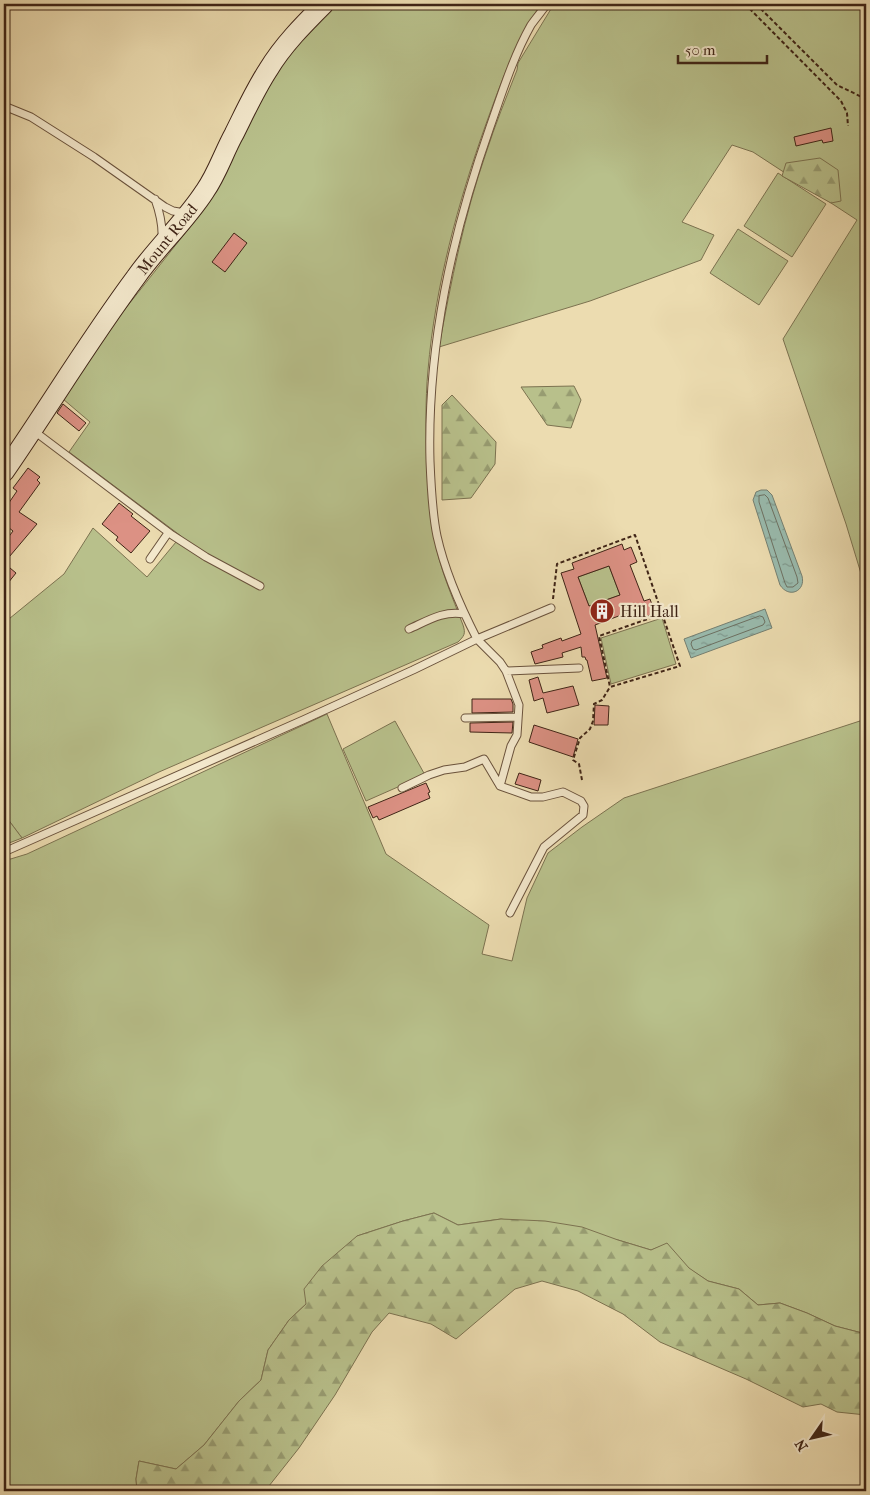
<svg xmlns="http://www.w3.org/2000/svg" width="870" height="1495" font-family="'IM FELL French Canon',serif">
	<defs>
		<pattern id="forest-firs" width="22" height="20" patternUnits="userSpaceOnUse" patternTransform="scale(1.25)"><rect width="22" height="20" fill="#b8c08b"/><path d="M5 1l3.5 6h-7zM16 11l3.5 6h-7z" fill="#979c71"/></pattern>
		<pattern id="water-ripples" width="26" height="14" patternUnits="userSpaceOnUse" patternTransform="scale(1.25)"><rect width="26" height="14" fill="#99bbae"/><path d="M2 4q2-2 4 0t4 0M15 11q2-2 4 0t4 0" fill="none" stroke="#7e988d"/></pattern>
	</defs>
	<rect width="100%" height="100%" fill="#ecdcb0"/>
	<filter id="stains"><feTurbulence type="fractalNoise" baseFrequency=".004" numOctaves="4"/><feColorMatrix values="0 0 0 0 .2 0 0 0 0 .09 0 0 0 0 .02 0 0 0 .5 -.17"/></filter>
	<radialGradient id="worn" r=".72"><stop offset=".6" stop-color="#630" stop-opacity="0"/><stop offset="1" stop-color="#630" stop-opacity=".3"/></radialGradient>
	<path fill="#b8c08b" stroke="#7c7250" d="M330,4H541C516,41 501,82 486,124C458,202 435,287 428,370C425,401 426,433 427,464C428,488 430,512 434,536C439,567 452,596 463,625C466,634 464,636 458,642L159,772L22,838L4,814V623L64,574L93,528L147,577L181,536L69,452L90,422L63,399L110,328L201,213L226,172L241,138L292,44Z
		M554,4H866V590L846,524L783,339L857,220L753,152L732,145L682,222L714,235L701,260L590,301L439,347C451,282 464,216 486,153C495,125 506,98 517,70L518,63Z
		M778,173L826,204L792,257L744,226Z
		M738,229L788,261L759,305L710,273Z
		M609,566L620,595L589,606L578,577Z
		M662,618L676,664L611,684L601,638Z
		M327,714L386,854L489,925L482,954L512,961L527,898L548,853L582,827L624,798L866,719V1334L835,1326L807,1313L780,1303L758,1305L739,1289L708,1281L688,1268L667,1244L651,1250L618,1240L501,1219L458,1225L434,1213L403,1221L357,1236L306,1304L289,1320L268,1350L261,1380L239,1401L204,1445L176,1469L139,1461L136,1479L137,1491H4V861L27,854Z
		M395,721L425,775L366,801L343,749Z"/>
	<path fill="url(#forest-firs)" stroke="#7c7250" d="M820,158L838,170L841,201L831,203L782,176L786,163Z
		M574,386L581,400L571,428L547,425L521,387Z
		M452,395L496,442L495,464L471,498L442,500V405Z
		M4,814L22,838L4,845Z
		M434,1213L458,1225L501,1219L545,1221L582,1227L618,1240L651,1250L667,1243L689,1268L708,1281L739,1289L758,1305L780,1303L807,1313L835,1326L866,1334V1415L837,1412L821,1404L803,1407L746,1379L660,1342L623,1314L578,1291L542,1281L515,1289L456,1339L431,1324L389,1313L372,1332L335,1395L299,1448L265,1491H137L136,1479L139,1461L176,1469L204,1445L239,1401L261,1380L268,1350L289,1320L306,1304L304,1289L322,1266L357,1236L403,1221Z"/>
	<path fill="url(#water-ripples)" stroke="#757f71" d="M761,490H767L772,495L802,576C806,591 789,599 780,585L753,500L756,492Z
		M765,609L772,628L691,658L684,639Z"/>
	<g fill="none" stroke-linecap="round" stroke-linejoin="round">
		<path stroke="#6c7062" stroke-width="1" d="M765,495L768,498L797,577L798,583L793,587H787L785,583L759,502V496Z
			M760,616L763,617L765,622L763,625L696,650L693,649L691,644L692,641Z"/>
	</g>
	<path fill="#dc9184" stroke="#3f2416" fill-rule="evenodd" d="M831,128L833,141L823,143L822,140L796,146L794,137Z
		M234,233L247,243L225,272L212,262Z
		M63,404L86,423L79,431L57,413Z
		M28,468L40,477L37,480L40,483L19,512L37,524L4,563L16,573L4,588V543L13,531L4,524V510L17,491L13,488Z
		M119,503L133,514L131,516L150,531L131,553L116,540L118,537L102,524Z
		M622,544L624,550L631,547L637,562L630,565L644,601L650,599L655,613L641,619L637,609L595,625L607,678L592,681L587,660H586L585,657H582L581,647L562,653L563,657L535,664L531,652L543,648L542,645L561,638L562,641L581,634L561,573L574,569L572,563ZM609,566L620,595L589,606L578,577Z
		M538,677L543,693L573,686L579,705L547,713L543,698L534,701L529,680Z
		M472,699H511L513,704V712L472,713Z
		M595,705L609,706L608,725H594Z
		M513,722L512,733L470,732V723Z
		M534,725L578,739L573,757L529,742Z
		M519,773L541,780L538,791L515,784Z
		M426,783L430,792L428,793L430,798L379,820L377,816L373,818L368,807Z"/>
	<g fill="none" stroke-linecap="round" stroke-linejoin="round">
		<defs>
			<path id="lane" d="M547,4C542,11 536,18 531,25C513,57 502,93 490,127C452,235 427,346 430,461C431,486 432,512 437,536C445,572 460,606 477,639L551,608
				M4,106L31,117L94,157L165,207L173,211L185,213
				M155,199C160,213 163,225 162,240
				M34,431L172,535L206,557L260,586
				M150,559L168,533
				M409,629C427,621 444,610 464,614
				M506,671L579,668
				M465,718L518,717
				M402,788L429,775L444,770L465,767L484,759L500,786L531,797H543L563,792L581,801L584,806L583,815L544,847L510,913
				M4,852L303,720L413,670L477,639L500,662L506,671L519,705L517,735L511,746L500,786"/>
			<path id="secondary" d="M4,472C49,407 89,340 136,277C157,247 185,222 205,191C217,174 224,152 234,134C245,112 255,90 268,70C283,45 304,24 324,4"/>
		</defs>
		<use href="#lane" stroke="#6a523c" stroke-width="9"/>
		<use href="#secondary" stroke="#3f2416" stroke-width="21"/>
		<path stroke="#3f2416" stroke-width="2" stroke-dasharray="4 2.5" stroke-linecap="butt" d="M745,4L841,101L847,113L848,126
			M756,4L837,85L866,99
			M553,599L557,564L635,535L680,666L610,687L599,636L662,614
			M582,780L579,764L573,760L580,738L590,729L593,721L594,704L602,700L610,687"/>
		<use href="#lane" stroke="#f3e8cc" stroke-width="7"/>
		<use href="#secondary" stroke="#f3e8cc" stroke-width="19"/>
	</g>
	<defs>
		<symbol id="building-disc" viewBox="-11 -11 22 22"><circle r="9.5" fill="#8f2418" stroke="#f3e8cc"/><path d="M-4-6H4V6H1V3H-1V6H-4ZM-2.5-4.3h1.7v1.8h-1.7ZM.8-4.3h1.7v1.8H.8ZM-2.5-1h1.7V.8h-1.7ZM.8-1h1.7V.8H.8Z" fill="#fff"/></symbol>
	</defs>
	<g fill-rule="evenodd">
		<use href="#building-disc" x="588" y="597" width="28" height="28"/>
	</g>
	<g text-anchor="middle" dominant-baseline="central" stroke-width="4.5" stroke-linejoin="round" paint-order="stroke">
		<g font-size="16" fill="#3f2416" stroke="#f3e8cc">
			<text transform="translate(167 239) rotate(-51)">Mount Road</text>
		</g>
		<g font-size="16" fill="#3f2416" stroke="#f3e8cc" text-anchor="start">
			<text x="620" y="611">Hill Hall</text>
		</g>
	</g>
	<rect width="870" height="1495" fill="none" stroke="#ecdcb0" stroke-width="20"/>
	<rect x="5" y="5" width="860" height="1485" fill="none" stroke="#3f2416" stroke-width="2.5"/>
	<rect x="10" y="10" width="850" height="1475" fill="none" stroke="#3f2416"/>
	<g transform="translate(812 1438) rotate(236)" stroke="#f3e8cc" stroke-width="4" paint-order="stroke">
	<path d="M0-4L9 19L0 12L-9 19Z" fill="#3f2416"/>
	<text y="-8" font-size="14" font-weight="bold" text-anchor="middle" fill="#3f2416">N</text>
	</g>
	<path d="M678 55v8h89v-8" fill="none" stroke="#3f2416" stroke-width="2.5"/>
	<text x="685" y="55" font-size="15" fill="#3f2416" stroke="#f3e8cc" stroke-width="4" paint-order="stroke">50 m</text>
	<rect width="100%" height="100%" filter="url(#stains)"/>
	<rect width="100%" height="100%" fill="url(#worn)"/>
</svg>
